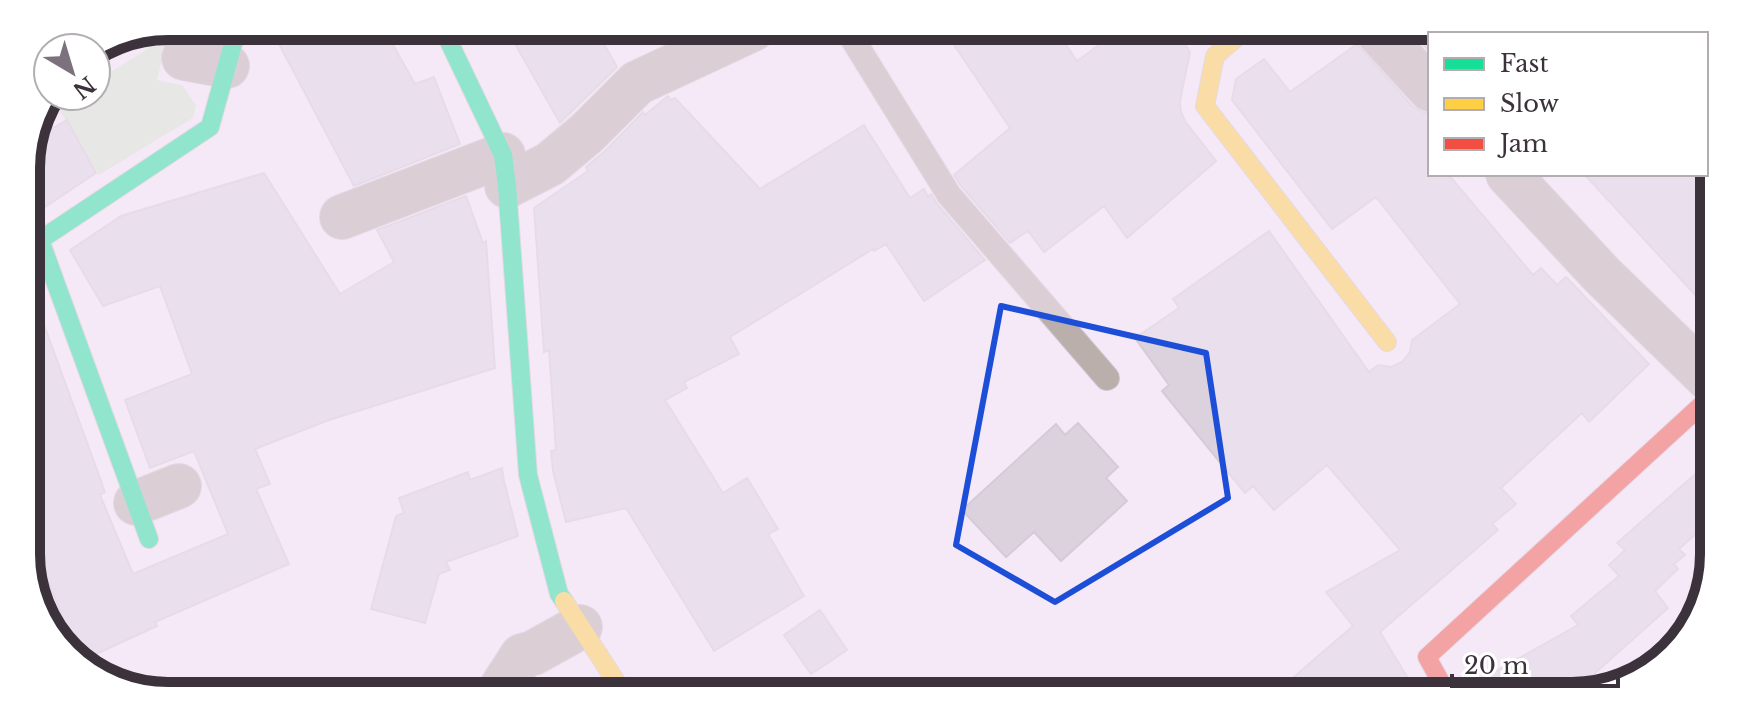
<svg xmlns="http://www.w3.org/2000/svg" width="1740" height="722" font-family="'Libre Baskerville',serif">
	<rect width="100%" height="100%" fill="#f5e9f7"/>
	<path fill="#d6e7d0" d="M168,36L157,80L182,85L196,105L193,118L99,175L56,105L71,96H96V81Z"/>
	<path fill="#dcd2de" stroke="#d5cbd7" stroke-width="2" d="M270,27H383L415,84L434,77L460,144L354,186Z
		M506,28H595L617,67L560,123Z
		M944,30L1057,31L1077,61L1118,31H1176L1190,52L1180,101L1181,112L1185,121L1216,161L1127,238L1104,206L1044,252L1028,231L1010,243L961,186L954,175L1010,128Z
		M1412,33H1430V52Z
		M1357,44L1412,106L1422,112L1430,113V174H1448L1533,275L1541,268L1557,285L1566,277L1649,364L1589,422L1582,413L1501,488L1516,504L1492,524L1498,530L1380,632L1418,695L1274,694L1353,626L1326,592L1400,550L1327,465L1274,510L1253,486L1245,493L1162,391L1169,385L1135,338L1179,308L1173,299L1269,231L1369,372L1378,365L1391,367L1402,362L1410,352L1412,340L1460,304L1376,197L1332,229L1232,100L1236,79L1264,59L1290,92Z
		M668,96L671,100L675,98L760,189L864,125L910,198L924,189L928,197L931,194L938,205L985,260L924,301L886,244L874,251L873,249L730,337L739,354L684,382L687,388L665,400L723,493L747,478L778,529L768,534L804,596L714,651L626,508L566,522L553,471L551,451L556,450L549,350L544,352L534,208L588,171L586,167L605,151L643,112L645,115Z
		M67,120L96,173L45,207L26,176V159L31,141Z
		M264,173L340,294L394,262L377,230L466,196L483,243L486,241L495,368L329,420L255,449L270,484L256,489L289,564L155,622L157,626L81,661L61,647L47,619L61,612L28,533L27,278L105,492L100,495L133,574L228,534L194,451L150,468L125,400L192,374L160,286L103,306L70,250L121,216Z
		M1584,174H1712L1710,311Z
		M1078,423L1118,467L1106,478L1127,501L1061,561L1034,532L1006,557L962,510L1056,424L1065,435Z
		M1708,463L1707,524L1679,549L1685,555L1674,564L1678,569L1655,591L1668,608L1585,682L1559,696L1473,695L1471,685L1578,625L1571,616L1619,576L1609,565L1625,550L1617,543Z
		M502,468L504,481L518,536L446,562L450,570L439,574L425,623L371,609L396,516L404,513L399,498L468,472L470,480Z
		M820,610L847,650L811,674L784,635Z"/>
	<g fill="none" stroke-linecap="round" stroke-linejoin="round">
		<defs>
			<path id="lane" d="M847,30L949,195L1107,378"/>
			<path id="street" d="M1378,32L1430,89
				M184,58L227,66
				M1508,174L1602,275L1709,379
				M507,186L550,164L587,133L637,83L753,29
				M342,217L503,155
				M136,503L179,486
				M500,690L522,656L533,653L580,627"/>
			<path id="fast" d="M442,27L503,155L507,186L528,475L559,594L564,601
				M149,539L40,240L210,127L238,26"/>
			<path id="slow" d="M1243,32L1215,56L1205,106L1387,342
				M564,601L622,691"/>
			<path id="jam" d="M1448,695L1427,657L1709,398"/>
		</defs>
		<use href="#lane" stroke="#cfc5d1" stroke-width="26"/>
		<use href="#street" stroke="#cfc5d1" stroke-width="46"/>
		<use href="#fast" stroke="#cfc5d1" stroke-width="20"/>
		<use href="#slow" stroke="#cfc5d1" stroke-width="20"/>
		<use href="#jam" stroke="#cfc5d1" stroke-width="20"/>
		<use href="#lane" stroke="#baafaa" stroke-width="24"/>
		<use href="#street" stroke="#baafaa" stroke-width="44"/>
		<use href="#fast" stroke="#16e098" stroke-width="18"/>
		<use href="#slow" stroke="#ffcf43" stroke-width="18"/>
		<use href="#jam" stroke="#f24e42" stroke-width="18"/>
	</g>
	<path d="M0 0H1740V722H0ZM1001,306L1206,353L1228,498L1055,602L956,545Z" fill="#f5e9f7" fill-opacity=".55" fill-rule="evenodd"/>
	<path fill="none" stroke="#1d4ed8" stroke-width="6" stroke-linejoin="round" d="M1001,306L1206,353L1228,498L1055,602L956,545Z"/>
	<path d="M0 0H1740V722H0ZM168 40H1572A128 128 0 0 1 1700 168V554A128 128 0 0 1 1572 682H168A128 128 0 0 1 40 554V168A128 128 0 0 1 168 40Z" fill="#fff" fill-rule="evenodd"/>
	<path fill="none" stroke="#3b323c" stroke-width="10" d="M168 40H1572A128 128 0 0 1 1700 168V554A128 128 0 0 1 1572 682H168A128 128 0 0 1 40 554V168A128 128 0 0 1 168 40Z"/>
	<rect x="1428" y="32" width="280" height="144" fill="#ffffff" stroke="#b1adb1" stroke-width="2"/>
	<rect x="1444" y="58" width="40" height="12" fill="#16e098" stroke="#b1adb1" stroke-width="2"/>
	<text x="1500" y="72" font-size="24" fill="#3b323c">Fast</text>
	<rect x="1444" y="98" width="40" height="12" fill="#ffcf43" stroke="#b1adb1" stroke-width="2"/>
	<text x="1500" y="112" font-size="24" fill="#3b323c">Slow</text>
	<rect x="1444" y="138" width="40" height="12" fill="#f24e42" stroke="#b1adb1" stroke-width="2"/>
	<text x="1500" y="152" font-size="24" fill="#3b323c">Jam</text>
	<g transform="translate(72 72) rotate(142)"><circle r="38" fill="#ffffff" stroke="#b1adb1" stroke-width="2"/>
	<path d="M0-6L14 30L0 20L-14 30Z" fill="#7c727d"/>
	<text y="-12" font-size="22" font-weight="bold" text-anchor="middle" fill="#3b323c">N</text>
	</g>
	<path d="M1452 674v12h166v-12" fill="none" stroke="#3b323c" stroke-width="4"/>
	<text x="1464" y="674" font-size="24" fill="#3b323c" stroke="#ffffff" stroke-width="6" paint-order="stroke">20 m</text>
</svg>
